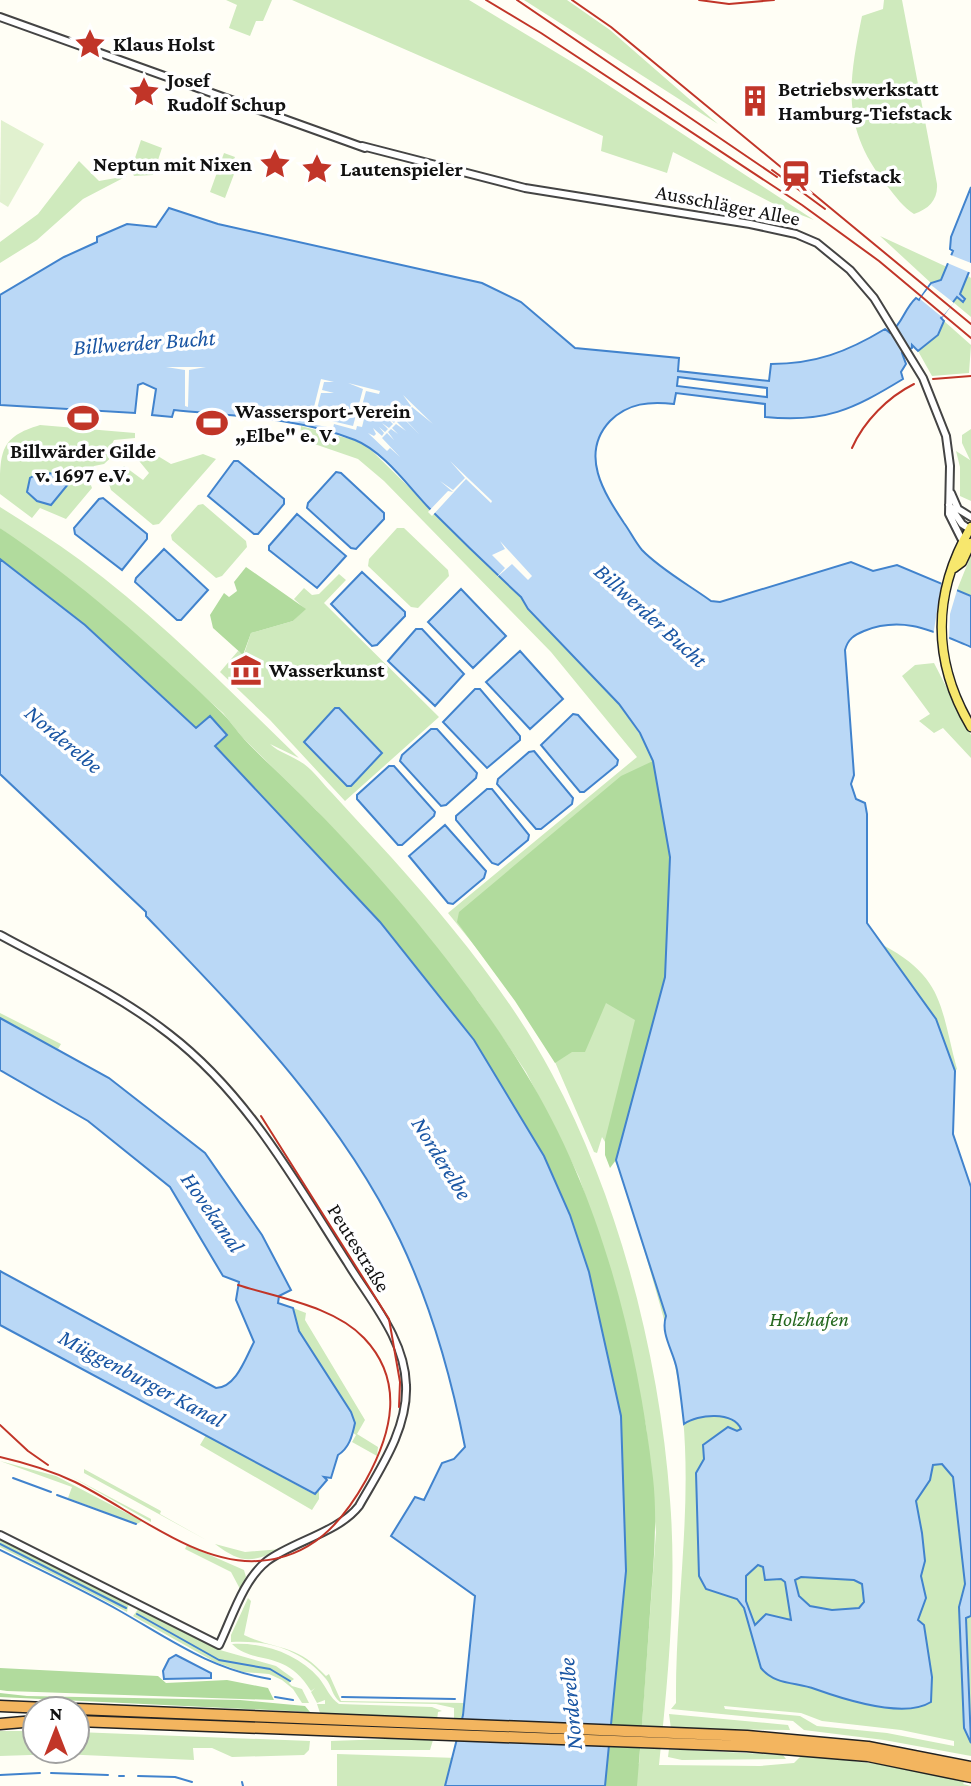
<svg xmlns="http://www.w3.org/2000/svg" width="971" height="1786" font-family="'Crimson Pro',serif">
	<rect width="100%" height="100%" fill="#fffef5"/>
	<path fill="#cfeabd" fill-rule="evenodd" d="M226,0H272L263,21H256L250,36L229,28L237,5Z
		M292,0H469L582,68L814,220L778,206L673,152L667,173L601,151L603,136Z
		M524,0H567L610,30L718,124Z
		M884,0H902L937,184C938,200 929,209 914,214C903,207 896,197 888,187C841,129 848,85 862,16L883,9Z
		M141,140L162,148L153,175L134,176L131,170Z
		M224,153L235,157L231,167L236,169L225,198L210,192Z
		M79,161L99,181L127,176L83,199L37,240L0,263V242L38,214Z
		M880,236L947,267L941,281L931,283Z
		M968,276L971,278V317L953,302L957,297L963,302L960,294Z
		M944,321L971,345L969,373L932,376L918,351L938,335Z
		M40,425L135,433V438L114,440L112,444L119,447L118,451L104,464L94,466L89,480L92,488L66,519L40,508L32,518L0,494C0,451 0,437 40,425Z
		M301,426L354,440L367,446L521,597L528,609L619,704L649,748L954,1460L965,1584L959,1607L967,1669L966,1618L971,1616V1756L884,1740L804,1730L793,1721L671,1709L676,1703C675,1608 692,1514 683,1417C678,1362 661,1309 646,1256C633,1215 625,1173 602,1137L597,1153L594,1152L555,1062L504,982L448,913L637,757L551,652L384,481L358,459L300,439ZM724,1706L801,1713L822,1721L901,1730L954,1741V1746L887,1733L817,1726L800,1716L725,1709Z
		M971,429V501L960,496V467L956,451L970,460L962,443V435Z
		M143,447L171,464L203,454L216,459L159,524L153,525L111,490L109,484L124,466L143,480L149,473L135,456Z
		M203,504L246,541L247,547L222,576L216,578L172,540L171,535L198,505Z
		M0,507C27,524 54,541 80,560C159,618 229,690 299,758L270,744C278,752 293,756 304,764C314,771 323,784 332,793C351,814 371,835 391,857C450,923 510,995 552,1074C619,1199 660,1359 670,1500C677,1587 668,1678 659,1765L760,1766L794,1763L802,1755L886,1765L965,1781L963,1784L971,1786H337V1754L639,1764L656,1532L646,1426L610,1269L579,1177L551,1120L526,1072L477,1000L316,810L242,737L223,713L98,603L0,528Z
		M397,528H404L448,570L449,576L418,608L411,607L368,566L369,559Z
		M971,555V596L957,590Z
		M339,574L346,580L324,603L439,717L345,801L270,720L220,672L238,651L244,654L251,633L293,621L305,609L294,599L304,588L312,595L319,594Z
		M934,663L971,735V758L943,728L934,733L919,721L930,714L902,676L915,665Z
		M883,945C944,978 940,1006 957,1069L955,1071L936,1019Z
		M0,1013L61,1044L58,1049L0,1018Z
		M293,1308L306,1313L305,1320L365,1420L357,1434L378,1447L377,1456L352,1442L356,1435L352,1432L351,1412L299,1331Z
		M206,1435L313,1494L319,1490V1499L312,1510L200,1445Z
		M0,1461L56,1476L142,1521L137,1524L68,1498L72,1487Z
		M84,1469L161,1511L160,1514L208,1541L84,1473Z
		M72,1477L151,1519V1522Z
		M0,1537L129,1603L127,1612L0,1547Z
		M215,1544L245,1552L282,1549C252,1562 243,1565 215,1544Z
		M187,1545L244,1570L246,1577L240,1589L231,1572L185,1549Z
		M248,1598L251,1601L244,1635C279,1651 296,1643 326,1676L329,1674L341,1701L464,1703L461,1721L454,1720V1708L436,1704L340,1702C332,1696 332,1686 326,1679C301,1649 268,1640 231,1642V1635Z
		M139,1608L220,1650L276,1666L294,1679L289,1683L292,1686L302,1689L309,1703H302L293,1689L282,1680L269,1674L243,1672L215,1662L133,1616Z
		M232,1644C263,1642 298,1654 319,1678C326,1687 330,1698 339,1704L432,1707L442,1711L438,1712L437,1720L320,1713L317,1704H325V1700L317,1703L311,1692L315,1688L311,1691C285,1648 254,1666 232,1644Z
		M669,1714L788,1725L790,1730L671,1729Z
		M0,1731H35V1751H77V1732L310,1741L309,1750L304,1755L232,1757L212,1748H193L194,1760L61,1754L0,1756Z
		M387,1739L433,1740L430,1750H331V1741Z
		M669,1749L783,1755L786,1759L682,1760L668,1757Z"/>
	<path fill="#b1db9d" d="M0,528C78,580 152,646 220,711C229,719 236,730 244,739C267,763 291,784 314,808C389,884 469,980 525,1072C599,1192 637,1339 653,1478C658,1523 653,1568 650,1613C646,1671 642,1728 637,1786H604L626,1571L621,1416L589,1272L570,1215L544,1156L474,1040L380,922L215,746L227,734L210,717L196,728L85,625L0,559Z
		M246,567L306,609L293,621L251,633L243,655L213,628L210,615L224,593L229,597L237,591L234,582Z
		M653,761L670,857L665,977L616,1160L610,1168L605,1155V1140L635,1020L606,1003L585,1052H572L555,1063L515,1001L457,922L459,912L621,776Z
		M0,1668L158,1676L166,1683L227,1680L268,1688L274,1700L7,1691L0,1690Z
		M0,1693L27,1696L240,1700L305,1706L310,1712L0,1697Z"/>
	<path fill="#e1f1cf" d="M1,120L44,144L8,207L0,202Z"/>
	<path fill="#bad8f6" stroke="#4183cd" stroke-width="2" fill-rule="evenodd" d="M971,187V267L960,294L965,299L963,302L957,297L941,318L944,321L938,335L918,351L912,345V348L902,353L906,364L901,372L903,379C852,410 825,423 765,417V404L676,393L674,404C650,401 628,403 610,421C579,454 604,493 624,523C630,531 635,542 642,550C660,569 689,585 711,601L720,602L851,562L873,571L897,565L971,596V647C934,632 904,615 864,631C854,635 848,639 845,650L854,775L851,784L856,799L865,803L867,814V923L936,1019L955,1071L953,1134L971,1187V1616L966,1618L971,1743L964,1728L959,1607L965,1584L953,1477L942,1464L933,1465L930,1480L916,1501L922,1533L925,1561L921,1576L926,1598L918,1620L924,1625L932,1677L931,1702C904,1719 843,1699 815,1689C795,1682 775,1685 761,1668L744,1608L737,1599L706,1589L699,1576L696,1473L704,1459L703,1445L728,1427L737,1431L741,1429C733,1411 698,1414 684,1424C682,1406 680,1388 677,1370C674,1352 660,1334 666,1316L616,1160L665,977L670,857L653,761L640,733L619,704L528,609L521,597C490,568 459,538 429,508C408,486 383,451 355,440C297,417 231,416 174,410L172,417L152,415L156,389L143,383L138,385L135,413L0,405V295L64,257L97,242V237L127,224L156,227L169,208L218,224L482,283L521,302L575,348L679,358L678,371L769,381L771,364C815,364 847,352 885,329L890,333C903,323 904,309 916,298L919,300L931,283L941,280L953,251L950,249L951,237ZM678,377L767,388V397L677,386ZM758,1565L763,1567L765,1580L781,1579L785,1582L791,1620L766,1614L755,1625L746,1601V1576ZM801,1577L854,1580L862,1584L864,1602L859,1608L832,1610L810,1606L799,1596L795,1580Z
		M234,461H238L284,499V504L258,534H254L208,496Z
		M336,472L341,473L384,513V519L356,549L351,548L307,508L308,503Z
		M39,473L70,474L74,477L51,505L37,501L27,492L30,478Z
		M103,498L147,534V539L122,570L75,534L74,528L99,499Z
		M297,514L346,556L317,588L269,550V546Z
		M164,549L208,590L181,620H177L135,582L136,578Z
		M0,559L85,625L196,728L210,716L227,735L215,746L380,922L474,1040L544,1156L570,1215L589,1272L621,1416L626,1571L605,1786H445L463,1715L475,1596L391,1536L415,1497L424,1500L442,1463L454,1459L465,1447C451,1376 431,1305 400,1240C340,1115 241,1015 146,916V912L0,774Z
		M362,572L405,612V616L377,645L372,646L331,604Z
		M461,589L506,636L473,668L428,622Z
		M416,629H422L464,674L435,706L388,661Z
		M520,651L563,699L530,729L486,682Z
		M475,689H480L520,736V740L487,768L443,722Z
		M335,708H339L382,753L351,786H347L304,742Z
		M573,714L578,715L618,760L617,765L584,792H580L541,745Z
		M431,729H437L477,773L476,778L446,805L441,806L400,761L402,755Z
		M534,751L573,798L572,804L541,829H536L497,784L498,779L529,752Z
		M389,766H394L435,812L434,816L402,845H398L357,799V795Z
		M487,789H492L529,835L528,840L498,865L492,863L456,820V816Z
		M445,825L486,871L484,878L453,904L448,903L409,856Z
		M0,1018L109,1078L205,1153L262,1235L291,1290L279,1296L278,1303L293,1308L299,1331L351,1412L355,1423C352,1437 349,1448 338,1455L331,1478L324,1477L327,1480L315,1494L0,1325V1271L216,1388C236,1388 246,1357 254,1342L236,1300L239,1282L223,1276L170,1187L88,1121L0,1070Z
		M176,1655L211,1673V1678L164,1679L163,1671L169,1659Z"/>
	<path fill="#fffef5" d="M948,254L971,263V273L945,262Z
		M931,285L954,303L942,317L920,299Z
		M166,367H206L189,370L188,407L185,406V370Z
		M321,379L334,382H324L322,390L334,393H321L315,417L353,426L363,389L348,383L380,391L379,394L366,391L360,413L365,415L362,427L357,426L356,430L334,424L333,428L305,423L307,418L311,419Z
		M403,395L433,424L412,407L408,412L414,419L407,413L403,417L420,435L402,417L397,422L406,431L396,424L392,428L398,434L391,429L388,432L394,440L387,433L382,438L400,457L390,448L387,451L368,433L374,436L376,434L373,428L382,436L384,433L379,427L385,432L388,429L382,423L389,428L393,424L384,415L394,423L396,420L388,411L398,419L402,415L395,408L403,414L406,411L400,403L407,410L411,406Z
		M450,461L492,501L491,503L466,479L432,516L428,512L448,491L453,492L440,481L453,490L465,478Z
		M500,541L532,576L528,580L512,564L496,578L505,568L492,555L505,549Z
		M942,580L958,587L950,614L949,642L933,636Z"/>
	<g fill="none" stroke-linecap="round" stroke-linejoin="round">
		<path stroke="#4183cd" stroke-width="2" d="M13,1478L51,1492
			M57,1495L136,1524
			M0,1544L126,1608
			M0,1550C40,1570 81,1589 120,1611C171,1640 210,1669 270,1679
			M137,1614L219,1660L270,1669L290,1681
			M275,1697L293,1700
			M342,1697L455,1699
			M51,1773L108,1775
			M0,1775L40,1773
			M119,1776H124
			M138,1776L175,1777L192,1782
			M242,1782L243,1786"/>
		<defs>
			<path id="tertiary" d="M0,17L365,148
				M362,146L525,188L750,224L796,234L817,243L850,270L874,298L923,378L946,436L950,466L949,514L963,542
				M951,493L958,509L971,517
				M949,505L962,524L971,530
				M0,935C57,966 118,994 169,1034C247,1094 295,1181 347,1262C370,1300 405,1339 406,1385C408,1429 380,1469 359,1506C339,1532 292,1542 267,1561C243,1580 232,1618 219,1645L0,1535"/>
			<path id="primary" d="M971,527C932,593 932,661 971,727
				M954,568L962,562L971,543"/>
			<path id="motorway" d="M0,1706L70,1709
				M77,1709L747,1736L868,1747L971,1767
				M77,1721L747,1746L868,1756L971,1777
				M0,1724L35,1721"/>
		</defs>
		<use href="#tertiary" stroke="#444" stroke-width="10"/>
		<use href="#primary" stroke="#222" stroke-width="11"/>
		<use href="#motorway" stroke="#222" stroke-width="13"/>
		<use href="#tertiary" stroke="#fff" stroke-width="6"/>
		<use href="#primary" stroke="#f7e76d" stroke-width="8"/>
		<use href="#motorway" stroke="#f3b55f" stroke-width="10"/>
		<path stroke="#c13528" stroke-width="2" d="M572,0L611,27L971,324"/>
		<path stroke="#c13528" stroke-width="2" d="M486,0L541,33L802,205L879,261L971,338
			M517,0L777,177
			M699,0L729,4L774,0
			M772,170L825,209
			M933,379L971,376
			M852,448C864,421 888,397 914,384
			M261,1116L389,1319L400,1382L399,1407
			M0,1425L28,1451L48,1465
			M0,1457C26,1463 52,1471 75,1482C130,1509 196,1565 258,1561C311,1558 342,1523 366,1480C392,1433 405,1381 364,1338C334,1306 278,1298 238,1285"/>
	</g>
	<defs>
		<symbol id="sight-bare" viewBox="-9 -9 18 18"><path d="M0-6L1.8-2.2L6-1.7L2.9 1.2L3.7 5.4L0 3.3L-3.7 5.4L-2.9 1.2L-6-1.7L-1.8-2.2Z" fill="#c13528" stroke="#fff" stroke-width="2.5" paint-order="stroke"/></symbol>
		<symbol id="building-bare" viewBox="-9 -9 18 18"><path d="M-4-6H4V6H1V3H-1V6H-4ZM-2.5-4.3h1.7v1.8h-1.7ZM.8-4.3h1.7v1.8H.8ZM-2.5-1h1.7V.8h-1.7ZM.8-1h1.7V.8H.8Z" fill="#c13528" stroke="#fff" stroke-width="2.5" paint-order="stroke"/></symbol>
		<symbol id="station-bare" viewBox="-9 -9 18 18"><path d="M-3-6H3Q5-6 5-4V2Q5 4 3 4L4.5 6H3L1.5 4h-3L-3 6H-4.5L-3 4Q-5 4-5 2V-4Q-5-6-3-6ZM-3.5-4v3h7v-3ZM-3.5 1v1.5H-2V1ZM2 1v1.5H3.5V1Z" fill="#c13528" stroke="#fff" stroke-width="2.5" paint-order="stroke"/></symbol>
		<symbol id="stadium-bare" viewBox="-9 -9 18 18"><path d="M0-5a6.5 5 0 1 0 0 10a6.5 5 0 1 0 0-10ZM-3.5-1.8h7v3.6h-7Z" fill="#c13528" stroke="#fff" stroke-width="2.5" paint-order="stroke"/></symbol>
		<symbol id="museum-bare" viewBox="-9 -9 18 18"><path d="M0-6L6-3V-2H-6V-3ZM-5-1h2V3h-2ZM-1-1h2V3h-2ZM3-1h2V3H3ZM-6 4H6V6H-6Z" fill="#c13528" stroke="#fff" stroke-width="2.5" paint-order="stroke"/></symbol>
	</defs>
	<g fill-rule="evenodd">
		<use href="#sight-bare" x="68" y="22" width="44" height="44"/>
		<use href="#sight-bare" x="122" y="70" width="44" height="44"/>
		<use href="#building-bare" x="733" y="79" width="44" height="44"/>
		<use href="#sight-bare" x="253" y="142" width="44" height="44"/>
		<use href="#sight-bare" x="295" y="147" width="44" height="44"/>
		<use href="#station-bare" x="774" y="154" width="44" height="44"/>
		<use href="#stadium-bare" x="61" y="396" width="44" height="44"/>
		<use href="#stadium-bare" x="190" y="401" width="44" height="44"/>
		<use href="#museum-bare" x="224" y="648" width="44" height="44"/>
	</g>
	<g text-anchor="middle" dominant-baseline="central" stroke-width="7" stroke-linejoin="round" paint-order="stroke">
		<g font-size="21" font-weight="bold" fill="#111" stroke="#fff" text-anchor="start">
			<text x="113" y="44">Klaus Holst</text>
			<text x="167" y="80">Josef<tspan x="167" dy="24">Rudolf Schup</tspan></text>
			<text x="778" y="89">Betriebswerkstatt<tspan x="778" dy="24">Hamburg-Tiefstack</tspan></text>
			<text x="252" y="164" text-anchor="end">Neptun mit Nixen</text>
			<text x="340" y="169">Lautenspieler</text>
			<text x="819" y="176">Tiefstack</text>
			<text x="235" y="411">Wassersport-Verein<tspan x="235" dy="24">„Elbe" e. V.</tspan></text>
			<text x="83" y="451" text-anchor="middle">Billwärder Gilde<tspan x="83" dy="24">v. 1697 e.V.</tspan></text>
			<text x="269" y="670">Wasserkunst</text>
		</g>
		<g font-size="21" fill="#111" stroke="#fff">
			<text transform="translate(728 205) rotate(11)">Ausschläger Allee</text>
			<text transform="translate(359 1248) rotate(58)">Peutestraße</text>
		</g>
		<g font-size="21" font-style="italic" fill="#266920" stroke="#fff">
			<text x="809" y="1319">Holzhafen</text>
		</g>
		<g font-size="23" font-style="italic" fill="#1955a3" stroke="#fff">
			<text transform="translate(144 342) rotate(-4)">Billwerder Bucht</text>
			<text transform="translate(651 615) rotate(42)">Billwerder Bucht</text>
			<text transform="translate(64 739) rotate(40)">Norderelbe</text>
			<text transform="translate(442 1158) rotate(58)">Norderelbe</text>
			<text transform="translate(213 1212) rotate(55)">Hovekanal</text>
			<text transform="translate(142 1378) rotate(28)">Müggenburger Kanal</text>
			<text transform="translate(570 1704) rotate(-95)">Norderelbe</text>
		</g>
	</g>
	<g transform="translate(56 1730)"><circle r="33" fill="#ffffff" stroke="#a0a0a0" stroke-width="2"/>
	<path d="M0-5L12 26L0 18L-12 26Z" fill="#c13528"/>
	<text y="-10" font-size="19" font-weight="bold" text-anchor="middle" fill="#111111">N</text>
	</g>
</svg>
